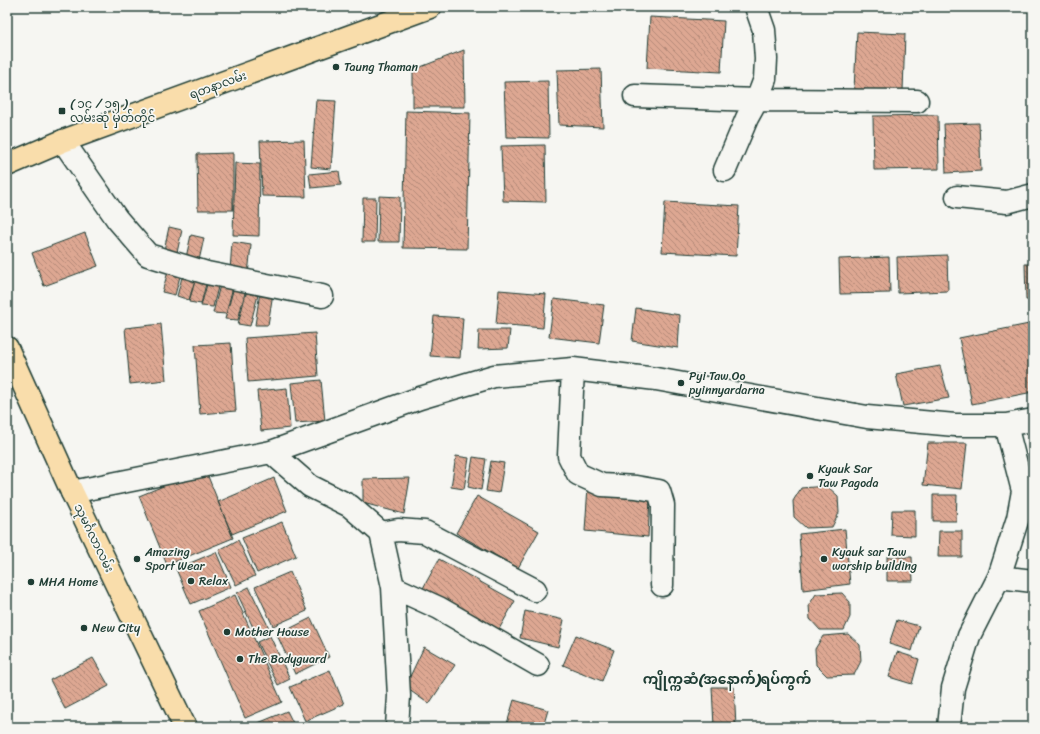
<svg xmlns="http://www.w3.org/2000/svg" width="1040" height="734" font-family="Sriracha,'Noto Sans Myanmar',sans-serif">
	<defs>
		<pattern id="building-back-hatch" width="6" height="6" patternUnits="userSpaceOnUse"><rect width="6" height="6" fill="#dda792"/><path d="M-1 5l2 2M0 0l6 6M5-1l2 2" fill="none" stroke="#b38978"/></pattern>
	</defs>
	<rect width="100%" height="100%" fill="#f6f6f2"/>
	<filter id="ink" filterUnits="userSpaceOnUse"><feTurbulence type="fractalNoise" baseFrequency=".025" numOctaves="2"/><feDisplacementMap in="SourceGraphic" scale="8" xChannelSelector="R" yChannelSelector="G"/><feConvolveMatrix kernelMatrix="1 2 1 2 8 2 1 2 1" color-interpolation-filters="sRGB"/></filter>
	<g filter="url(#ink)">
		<path fill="url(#building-back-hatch)" stroke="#1f3d34" d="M650,17L724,21L721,72L647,68Z
			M857,32L905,34L903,91L854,89Z
			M464,50L465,107H413V70Z
			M601,69L603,127L559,125L557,70Z
			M548,81L549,138L506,137L504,82Z
			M316,100L336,101L331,169L311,167Z
			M406,111L470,113L467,249L403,248Z
			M938,115L939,169L874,170L873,116Z
			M979,123L981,171L946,173L944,124Z
			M304,140L306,197L262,196L260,141Z
			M545,145L546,202L503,201L501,146Z
			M233,153V210H198L197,154Z
			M235,163L260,164L259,236L233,235Z
			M339,171L341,185L311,188L309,174Z
			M379,196L400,197L399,242H378Z
			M363,198H376L375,242H362Z
			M665,202L739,206L736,256L662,252Z
			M169,227L182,230L176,257L163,255Z
			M85,233L98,266L44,286L32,253Z
			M191,235L204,238L198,265L185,262Z
			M232,242L251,245L248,275L230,271Z
			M947,255L948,291L898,293L897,257Z
			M889,257L890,293L840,294L839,259Z
			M1025,264H1033V300H1026Z
			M170,265L182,269L175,295L162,292Z
			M184,270L197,273L189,300L177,296Z
			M197,274L208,276L201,304L189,302Z
			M209,277L220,279L213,307L201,306Z
			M221,281L234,283L226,314L213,313Z
			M234,287L246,289L238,320L225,319Z
			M499,290L546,294L543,328L496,324Z
			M260,292L273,293L268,325H255Z
			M246,293L258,295L250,326L238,324Z
			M554,299L604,305L599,343L549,337Z
			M636,308L680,315L678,348L632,341Z
			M434,316L463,318L460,358L430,356Z
			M161,324L166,380L130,384L125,328Z
			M1029,324L1033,346V392L972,404L959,338Z
			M479,330H510L508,348L478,349Z
			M315,333L318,376L248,382L245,338Z
			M231,343L236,411L200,414L195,345Z
			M940,366L949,398L903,406L896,374Z
			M321,380L325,421L295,423L291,383Z
			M287,388L290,428L261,431L257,391Z
			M928,443H967L962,489L923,485Z
			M456,456L469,458L464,489L451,487Z
			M473,457L486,459L481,490L468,487Z
			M491,461L504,463L499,493L486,491Z
			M205,469L233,538L167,565L139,496Z
			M274,478L287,511L232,534L218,502Z
			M410,478L404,514L363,503V479Z
			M588,486L650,498L648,537L585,531Z
			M827,486L838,496L839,513L832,527L806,528L794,517L793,501L801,488Z
			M933,495H957L956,521H933Z
			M477,496L539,531L518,568L456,533Z
			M892,510H915V536L891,535Z
			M282,522L296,556L257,573L242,538Z
			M845,529L850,584L803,590L799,534Z
			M939,531H962V557H938Z
			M238,540L255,576L236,585L219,550Z
			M216,552L231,587L191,604L176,569Z
			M887,557H912L913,581H887Z
			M439,559L515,601L498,631L422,590Z
			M290,572L307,611L273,626L255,587Z
			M249,587L270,630L257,636L237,593Z
			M842,593L850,602V617L844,630H820L810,619L809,605L816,594Z
			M235,595L282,702L245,718L199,611Z
			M525,611L564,620L558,647L520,638Z
			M311,618L329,657L295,674L277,635Z
			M897,620L919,626L912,651L889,644Z
			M848,634L860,645L861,661L854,675L827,676L816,665L815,649L823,636Z
			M576,635L614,650L602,681L563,665Z
			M270,636L290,679L278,685L257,642Z
			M424,647L455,665L429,704L405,687Z
			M897,652L919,659L912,684L889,677Z
			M93,658L109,686L65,709L50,680Z
			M330,670L344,704L305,721L290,687Z
			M712,687H734L736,727H714Z
			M514,700L548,710L543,727H506Z
			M287,711L295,727H251V726Z"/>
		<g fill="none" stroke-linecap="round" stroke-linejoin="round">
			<defs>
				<path id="minor" d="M635,96L757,100L917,101
					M63,141L117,219L148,255L207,273L322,296
					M725,170L747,118L757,100L765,79L766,59L764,30L756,7
					M957,197L1007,202L1033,195
					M573,369L569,456L578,474L602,485L636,487L659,491L663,505L662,585
					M271,452L310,486L350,506L381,533L393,587L399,696L397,727
					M72,492L271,452L420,398L494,376L573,369L656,379L867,417L955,425H1006L1033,420
					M381,533L398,530L425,532L535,590
					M999,577L1033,581
					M393,587L439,608L538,665
					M949,727L953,688L969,636L999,577L1018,518L1023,491L1006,425"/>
				<path id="major" d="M7,165L63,141L430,7
					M7,348L72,492L185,727"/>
			</defs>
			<use href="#minor" stroke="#1f3d34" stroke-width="25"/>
			<use href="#major" stroke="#1f3d34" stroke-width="25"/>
			<use href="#minor" stroke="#f6f6f2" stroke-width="22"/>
			<use href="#major" stroke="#f9ddab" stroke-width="22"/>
		</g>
	</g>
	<g fill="#1f3d34" stroke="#f6f6f2" stroke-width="1.5">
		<circle cx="336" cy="67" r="4"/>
		<rect x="58" y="107" width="8" height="8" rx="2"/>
		<circle cx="681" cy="383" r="4"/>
		<circle cx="810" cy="476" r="4"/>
		<circle cx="137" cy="559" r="4"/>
		<circle cx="824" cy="559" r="4"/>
		<circle cx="191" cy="581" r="4"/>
		<circle cx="31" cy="582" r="4"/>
		<circle cx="84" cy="628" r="4"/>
		<circle cx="227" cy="632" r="4"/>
		<circle cx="240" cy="659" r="4"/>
	</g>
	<g text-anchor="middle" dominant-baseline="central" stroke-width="3.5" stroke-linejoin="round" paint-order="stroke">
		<g font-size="12" fill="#1f3d34" stroke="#f6f6f2" text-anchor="start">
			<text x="344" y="67">Taung Thaman</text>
			<text x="70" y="104">( ၁၄ / ၁၅ )<tspan x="70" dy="14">လမ်းဆုံ မှတ်တိုင်</tspan></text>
			<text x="689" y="376">Pyi Taw Oo<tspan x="689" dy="14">pyinnyardarna</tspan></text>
			<text x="818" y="469">Kyauk Sar<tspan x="818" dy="14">Taw Pagoda</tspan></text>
			<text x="145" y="552">Amazing<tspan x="145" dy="14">Sport Wear</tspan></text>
			<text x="832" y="552">Kyauk sar Taw<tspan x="832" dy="14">worship building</tspan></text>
			<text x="199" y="581">Relax</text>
			<text x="39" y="582">MHA Home</text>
			<text x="92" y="628">New City</text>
			<text x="235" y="632">Mother House</text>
			<text x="248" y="659">The Bodyguard</text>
		</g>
		<g font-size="12" fill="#1f3d34" stroke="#f6f6f2">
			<text transform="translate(218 85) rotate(-20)">ရတနာလမ်း</text>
			<text transform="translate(94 538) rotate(64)">သုမင်္ဂလာလမ်း</text>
		</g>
		<g font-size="14" font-weight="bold" fill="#1f3d34" stroke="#f6f6f2">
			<text x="727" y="679">ကျိုက္ကဆံ(အနောက်)ရပ်ကွက်</text>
		</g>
	</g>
	<rect width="1040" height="734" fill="none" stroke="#f6f6f2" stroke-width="24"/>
	<rect x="12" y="12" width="1016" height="710" fill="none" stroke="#1f3d34" stroke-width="1.5" filter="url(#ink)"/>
</svg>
